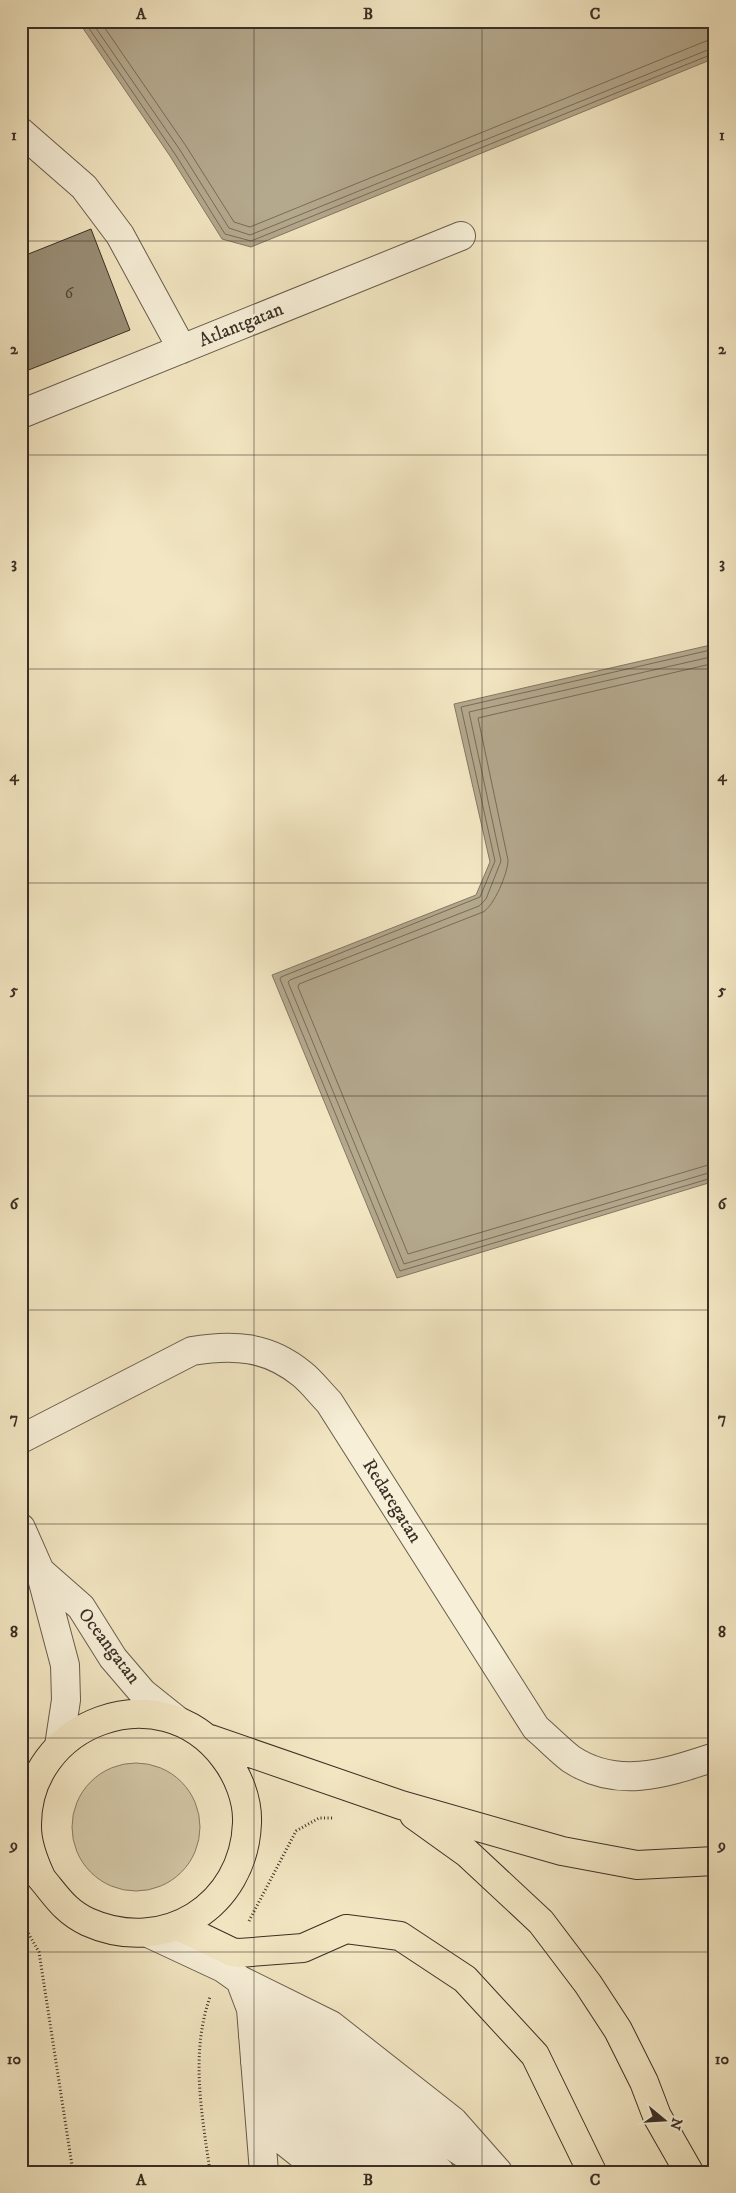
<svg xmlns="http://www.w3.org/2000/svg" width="736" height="2193" font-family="'IM FELL DW Pica',serif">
	<rect width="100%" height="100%" fill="#f3e7c3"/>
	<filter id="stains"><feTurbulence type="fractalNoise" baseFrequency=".004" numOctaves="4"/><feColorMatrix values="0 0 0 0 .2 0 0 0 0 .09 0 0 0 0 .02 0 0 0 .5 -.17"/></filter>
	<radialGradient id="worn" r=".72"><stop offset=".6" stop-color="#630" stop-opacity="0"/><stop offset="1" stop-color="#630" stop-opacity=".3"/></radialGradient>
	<path fill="#d4c8a8" stroke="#877c66" d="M72 1827a64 64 0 1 1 128 0a64 64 0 1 1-128 0Z"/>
	<path fill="#b4a88d" stroke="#837863" d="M78,21H715V58L251,247L222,239L170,156Z
		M715,644V1181L397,1278L272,975L476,895L490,862L454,704Z"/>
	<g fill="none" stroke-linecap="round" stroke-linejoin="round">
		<path stroke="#776c59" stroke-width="1" d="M84,21L175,154L225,234L251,241L715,53
			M91,21L180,150L229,228L250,235L715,47
			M100,21L186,146L234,222L250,227L706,41L715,40
			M715,649L461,707L495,861L480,897L281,977L280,979L400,1271L715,1177
			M715,656L469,712L501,861L486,899L479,906L290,980L288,982L404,1264L715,1171
			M715,663L478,718L508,860C508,873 494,906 483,912L299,984L298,987L408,1254L715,1163"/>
	</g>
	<path fill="#9a8f77" stroke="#3a2f25" d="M91,229L130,330L21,373V257Z"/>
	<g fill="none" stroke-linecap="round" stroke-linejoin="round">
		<defs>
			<path id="minor" d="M21,132L84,187L120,235L182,349
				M21,414L461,236
				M21,1439L192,1351C233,1344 268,1346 302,1374C312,1382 320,1393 329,1402L536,1728C548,1738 559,1750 571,1759C618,1790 666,1773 715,1757
				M21,1528L40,1571L65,1665L66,1700L59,1746
				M40,1571L81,1607L113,1658L143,1693L178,1721
				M148,1933L223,1968L240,1980L251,2009L264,2172
				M240,1980L331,2025L453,2121L498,2172
				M251,2009L314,2041L439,2138L479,2163
				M253,2036L304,2062L440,2172
				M255,2062L294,2085L400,2172
				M258,2090L362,2172
				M260,2122L323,2172"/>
			<path id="highway" d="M210,1739L401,1805L562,1851L637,1865L715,1861
				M414,1815L467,1853L541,1922L588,1984L618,2030L644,2082L657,2116L689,2172
				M21,1863C28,1868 37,1872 42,1879C57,1897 66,1912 88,1922C164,1956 244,1906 247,1823C248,1800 238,1775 224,1757C160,1672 25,1722 27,1827C27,1845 34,1862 41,1877
				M178,1926L232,1952L239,1953L303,1948L346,1929L400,1936L465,1979L535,2055L592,2172"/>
		</defs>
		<use href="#minor" stroke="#685d4c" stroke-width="30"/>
		<use href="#highway" stroke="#3a2f25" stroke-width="30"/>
		<path stroke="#3a2f25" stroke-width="3" stroke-dasharray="1 2.5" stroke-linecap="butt" d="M249,1921L296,1831L319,1818H333
			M21,1926L27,1931L39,1952L73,2172
			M210,2172C202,2114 190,2054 210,1997"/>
		<use href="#minor" stroke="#f7efd8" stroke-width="28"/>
		<use href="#highway" stroke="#f3e7c3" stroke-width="28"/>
	</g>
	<path fill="none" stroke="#3a2f25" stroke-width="1" stroke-opacity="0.55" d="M254,21V2172M482,21V2172M21,241H715M21,455H715M21,669H715M21,883H715M21,1096H715M21,1310H715M21,1524H715M21,1738H715M21,1952H715"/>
	<g text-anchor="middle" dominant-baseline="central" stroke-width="4.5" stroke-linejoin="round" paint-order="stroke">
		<g font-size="16" fill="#52473a">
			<text x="69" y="293">6</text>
		</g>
		<g font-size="19" fill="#3a2f25" stroke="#f7efd8">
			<text transform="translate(241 325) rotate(-22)">Atlantgatan</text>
			<text transform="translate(392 1501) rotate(58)">Redaregatan</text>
			<text transform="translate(109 1646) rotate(53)">Oceangatan</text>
		</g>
	</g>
	<rect width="736" height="2193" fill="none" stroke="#f3e7c3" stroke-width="55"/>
	<g transform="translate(664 2120) rotate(108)" stroke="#f7efd8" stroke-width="4" paint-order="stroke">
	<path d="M0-4L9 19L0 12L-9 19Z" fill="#3a2f25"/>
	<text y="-8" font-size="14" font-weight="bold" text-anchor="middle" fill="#3a2f25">N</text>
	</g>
	<rect x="28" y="28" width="680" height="2138" fill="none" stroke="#3a2f25" stroke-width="2"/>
	<g font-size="16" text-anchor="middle" font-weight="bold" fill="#3a2f25">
		<text x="141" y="19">A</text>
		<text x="368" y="19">B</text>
		<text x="595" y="19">C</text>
		<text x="14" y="140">1</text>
		<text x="722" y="140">1</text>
		<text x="14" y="354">2</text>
		<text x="722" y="354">2</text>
		<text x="14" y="568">3</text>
		<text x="722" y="568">3</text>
		<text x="14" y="781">4</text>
		<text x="722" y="781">4</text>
		<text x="14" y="995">5</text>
		<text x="722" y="995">5</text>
		<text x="14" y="1209">6</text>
		<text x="722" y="1209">6</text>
		<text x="14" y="1423">7</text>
		<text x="722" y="1423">7</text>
		<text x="14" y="1637">8</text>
		<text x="722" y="1637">8</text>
		<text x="14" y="1850">9</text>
		<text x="722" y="1850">9</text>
		<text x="14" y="2064">10</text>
		<text x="722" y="2064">10</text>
		<text x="141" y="2185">A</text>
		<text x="368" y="2185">B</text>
		<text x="595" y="2185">C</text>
	</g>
	<rect width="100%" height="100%" filter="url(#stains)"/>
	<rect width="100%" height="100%" fill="url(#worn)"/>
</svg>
